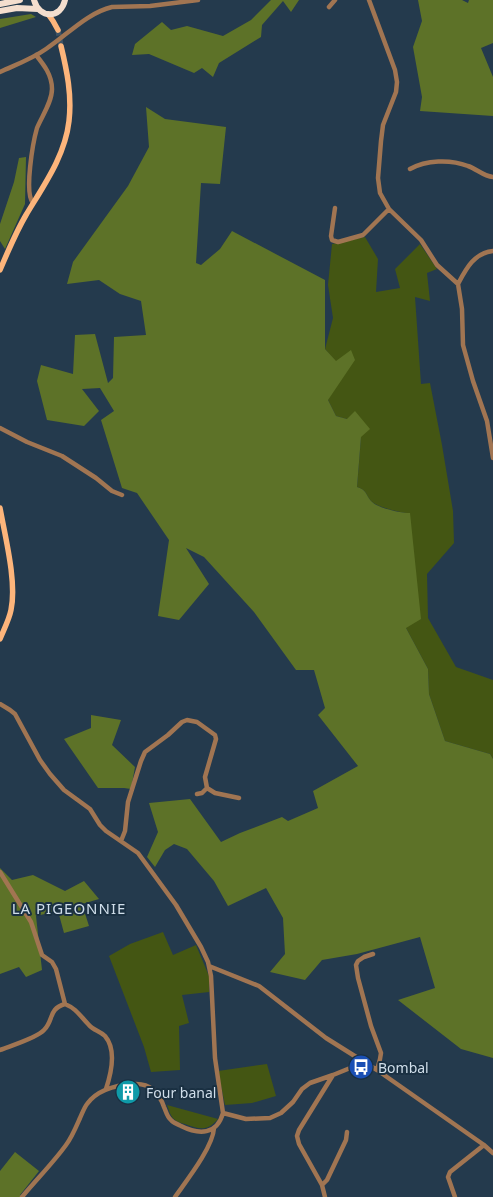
<svg xmlns="http://www.w3.org/2000/svg" width="493" height="1197" font-family="'Noto Sans',sans-serif">
	<rect width="100%" height="100%" fill="#243a4d"/>
	<path fill="#445613" d="M365,237L378,259L376,292L400,288L395,269L420,244L437,269L427,273L430,301L415,297L421,384L430,383L442,445L453,511L454,543L427,574L428,618L456,667L493,680V759L490,754L445,741L429,694L428,669L406,628L409,513C400,513 377,507 371,501C365,494 367,490 357,487L361,437L347,419L336,416L328,400L336,362L325,349L333,318L328,285L332,244Z
		M163,932L173,955L196,945L209,976V992L182,995L189,1023L179,1026L180,1070L151,1072L144,1047L109,956L130,944Z
		M267,1064L276,1096L252,1103L225,1105L218,1071Z
		M167,1105L218,1119C207,1132 199,1129 185,1124C181,1123 177,1122 174,1119C170,1116 169,1109 167,1105Z"/>
	<path fill="#5d7228" d="M271,0H299L291,12L283,1L262,25L261,37L219,63L213,77L202,68L194,73L149,54L132,55L135,44L162,22L171,30L187,26L223,36L251,20Z
		M418,0H462L468,3L469,0H493V43L481,48L493,77V116L420,111L422,97L413,47L422,21Z
		M31,14L36,17L0,28V19Z
		M146,107L165,119L226,127L220,184L201,183L196,263L201,265L220,249L232,231L325,280V349L336,361L351,350L355,360L328,400L336,416L347,419L355,411L370,429L361,437L357,487C367,490 365,494 371,501C377,508 400,513 410,513L421,619L406,628L428,669L429,694L445,741L490,754L493,759V1058L461,1049L398,1000L435,988L420,937L357,954L322,960L305,980L270,972L285,954L283,918L266,888L228,906L214,881L187,849L174,844L165,850L155,867L147,857L158,832L149,803L190,799L221,842L240,833L282,817L288,821L318,808L313,791L358,766L318,715L325,708L314,670H296L254,612L204,557L186,548L209,584L179,620L158,616L169,540L137,493L122,488L101,420L114,411L100,388L82,389L99,411L84,426L47,420L37,381L41,365L73,374L75,335L95,334L108,383L113,378L114,337L146,335L141,301L120,294L99,280L67,284L73,262L128,186L149,147Z
		M26,157L25,204L5,249L0,241V224L14,182L19,158Z
		M91,715L121,720L112,745L135,767L131,789L124,788H98L64,739L91,728Z
		M0,868L12,880L33,875L65,891L84,881L99,899L82,904L89,926L64,933L58,911L36,916L42,970L26,977L19,967L0,974Z
		M15,1152L39,1171L20,1195L22,1197H0V1171Z"/>
	<g fill="none" stroke-linecap="round" stroke-linejoin="round">
		<path stroke="#3e5365" stroke-width="5.5" stroke-dasharray="5.5 3" stroke-linecap="butt" d="M58,30L61,46"/>
		<path stroke="#a17552" stroke-width="4.5" d="M369,0L395,70L397,82L396,92L383,125L381,141L378,178L380,193L389,209L421,240L437,265L458,284L462,309L463,345L473,381L487,421L493,458
			M329,7L335,0
			M0,72C15,65 32,59 46,49C67,35 87,13 112,7L150,6L198,0
			M410,169C426,160 450,159 468,166C477,169 483,176 493,177
			M33,203C24,193 33,142 37,128C42,116 52,102 52,89C52,75 44,65 36,55
			M335,208L331,236L332,240L338,242L363,235L389,209
			M458,284C466,269 474,253 493,251
			M0,428L27,442L62,456L96,478L112,491L122,495
			M0,704L10,710L15,714L40,760L50,774L64,790L90,809L100,825L106,831L138,853L176,905L201,947L208,962L211,976L215,1058L223,1113C217,1135 199,1135 181,1126C178,1124 173,1123 171,1120C167,1117 166,1111 164,1107C159,1092 150,1083 134,1084C117,1085 97,1090 87,1104C84,1108 82,1114 80,1118C76,1127 72,1137 66,1145C53,1163 36,1180 22,1197
			M197,794L202,793L207,788
			M121,841L125,831L128,802L141,761L145,752L168,735L182,722L187,720L197,722L215,735L216,739L205,777L207,788L215,793L239,798
			M0,872L31,922L42,955L52,962L56,969L65,1004
			M373,954L364,957L358,961L356,965L358,978L371,1026L381,1053L380,1059L377,1070
			M209,966L259,986L326,1038L377,1070L484,1145L493,1153
			M0,1050C10,1046 37,1038 44,1030C54,1020 48,1009 65,1004C77,1009 80,1016 89,1025C93,1030 100,1031 105,1036C117,1050 111,1074 106,1089
			M223,1113L246,1119L270,1118L281,1113L293,1102L302,1089L310,1083L333,1075L360,1064L363,1061
			M322,1185L327,1180L346,1140L347,1132
			M175,1197C187,1180 213,1147 214,1128
			M325,1197L322,1185L299,1144L297,1136L299,1130L333,1075
			M455,1197L448,1177L450,1172L484,1145"/>
		<path stroke="#fdb57b" stroke-width="5.5" d="M48,14L53,21L58,30
			M0,270C8,251 16,232 26,215C44,185 65,156 69,121C72,95 67,71 61,46
			M0,508C5,536 17,582 11,610C9,620 4,629 0,639"/>
		<path stroke="#f4dece" stroke-width="6" d="M34,0C39,19 61,19 65,0
			M0,4L20,0
			M0,11L17,8L38,9"/>
	</g>
	<defs>
		<symbol id="bus-disc" viewBox="-11 -11 22 22"><circle r="9.5" fill="#1a4fb4" stroke="#1a3042"/><path d="M-5-6H5V4H4V6H2V4H-2V6H-4V4H-5ZM-3.5-4V0h7V-4ZM-3.5 1.2v1.5H-2V1.2ZM2 1.2v1.5H3.5V1.2Z" fill="#fff"/></symbol>
		<symbol id="building-disc" viewBox="-11 -11 22 22"><circle r="9.5" fill="#0f9aa8" stroke="#1a3042"/><path d="M-4-6H4V6H1V3H-1V6H-4ZM-2.5-4.3h1.7v1.8h-1.7ZM.8-4.3h1.7v1.8H.8ZM-2.5-1h1.7V.8h-1.7ZM.8-1h1.7V.8H.8Z" fill="#fff"/></symbol>
	</defs>
	<g fill-rule="evenodd">
		<use href="#bus-disc" x="347" y="1053" width="28" height="28"/>
		<use href="#building-disc" x="114" y="1078" width="28" height="28"/>
	</g>
	<g text-anchor="middle" dominant-baseline="central" stroke-width="4" stroke-linejoin="round" paint-order="stroke">
		<g font-size="14" fill="#d0deea" stroke="#1a3042" text-anchor="start">
			<text x="378" y="1067">Bombal</text>
			<text x="146" y="1092">Four banal</text>
		</g>
		<g font-size="15" letter-spacing="1" fill="#d0deea" stroke="#1a3042">
			<text x="69" y="908">LA PIGEONNIE</text>
		</g>
	</g>
</svg>
